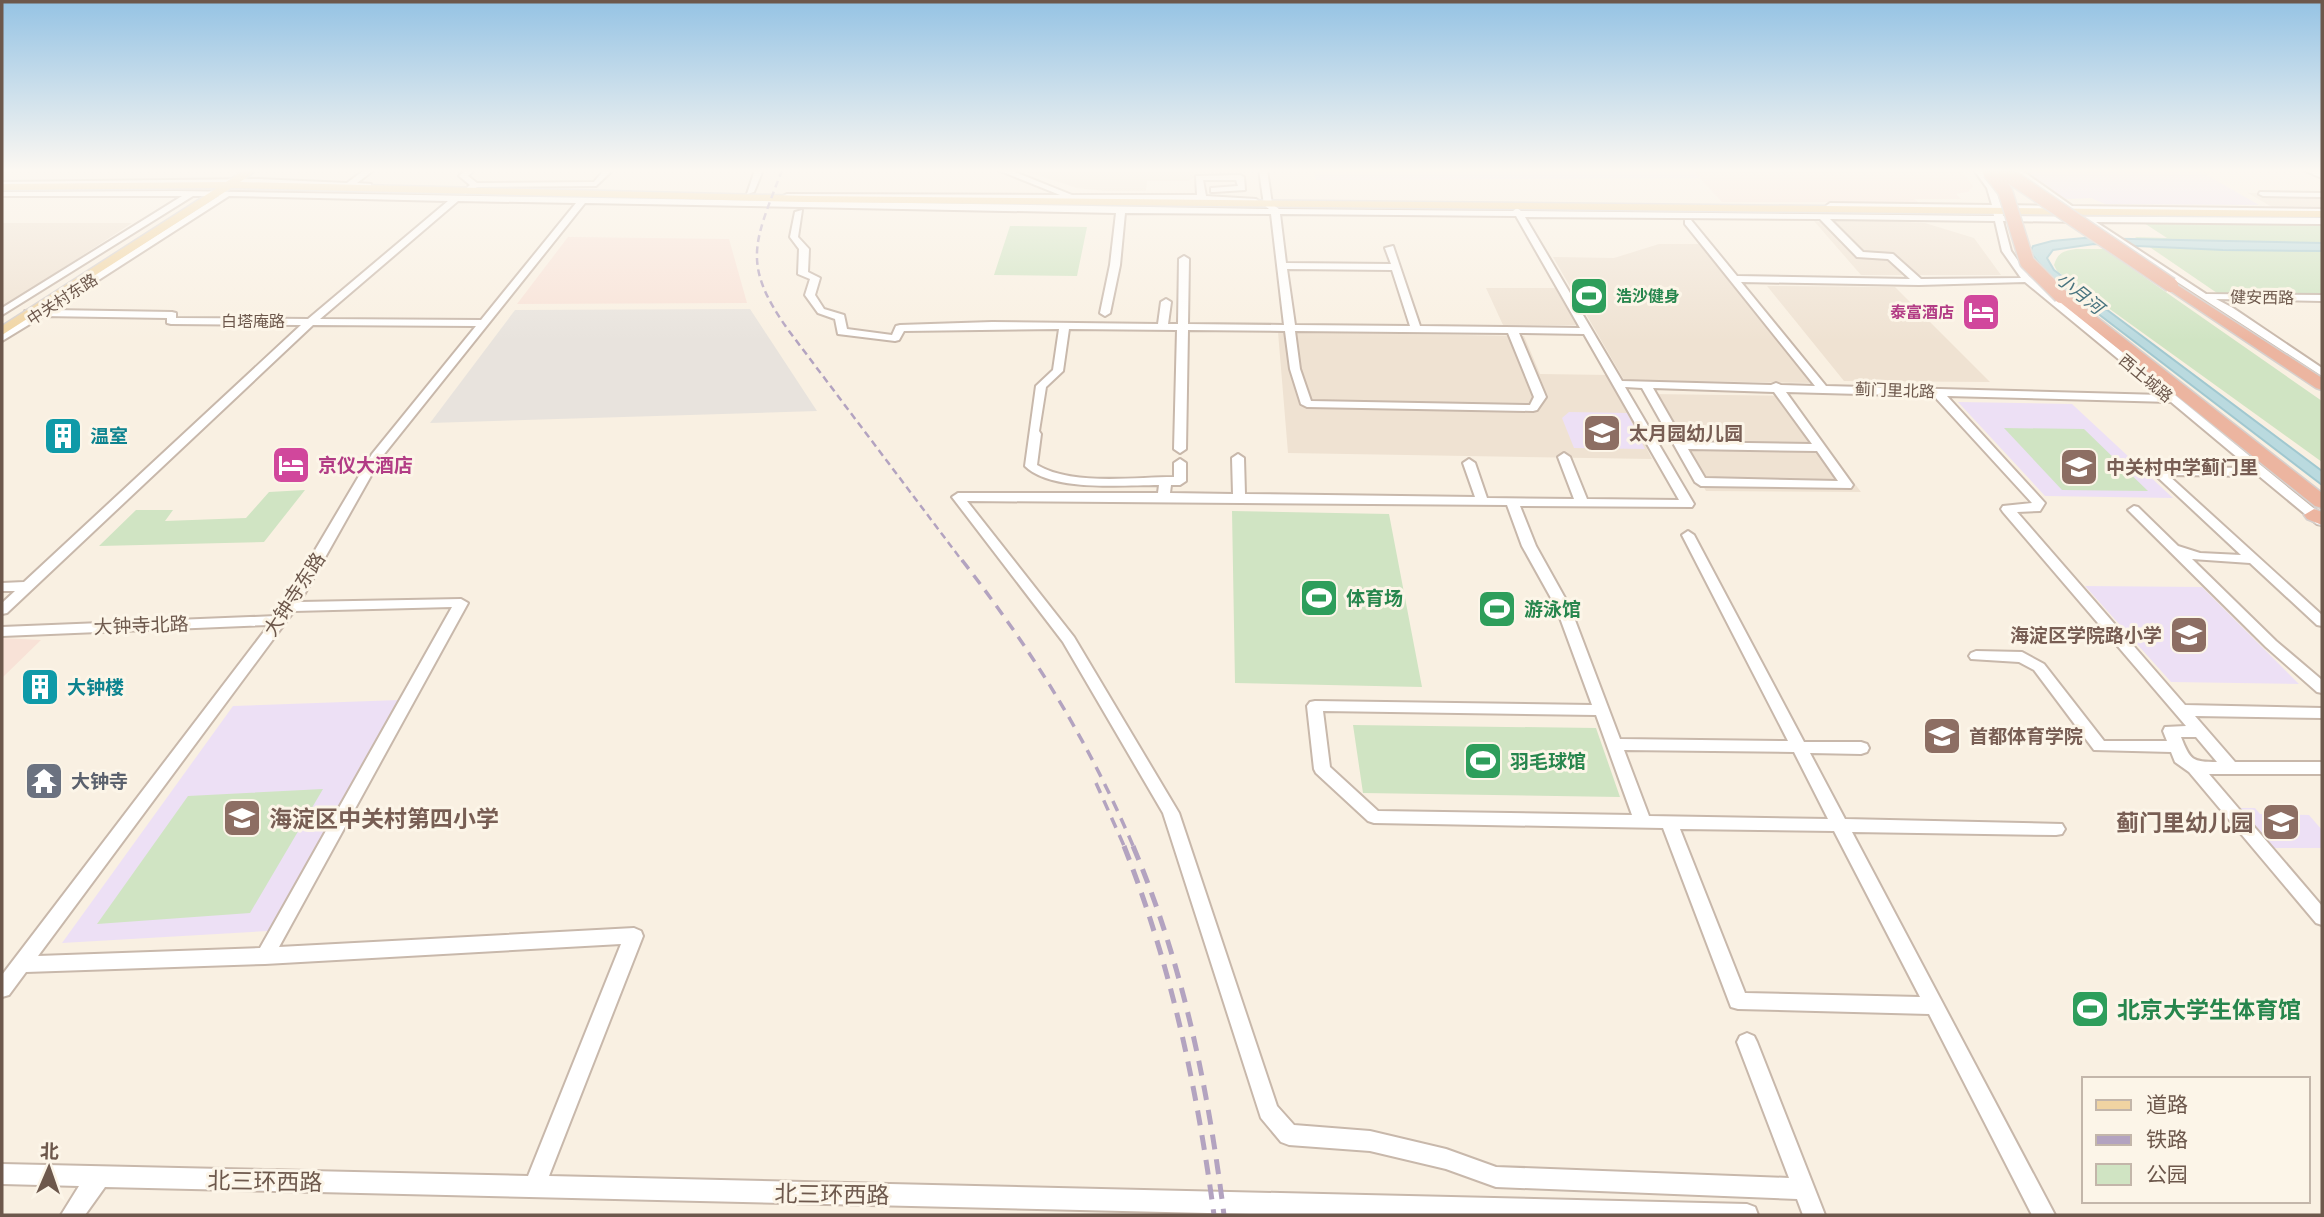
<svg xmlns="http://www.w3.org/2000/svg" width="2324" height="1217" font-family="Quicksand,'Noto Sans SC',sans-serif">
	<rect width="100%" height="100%" fill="#f9f0e2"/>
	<path fill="#efe2d2" d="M1022,170H1183L1200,174L1188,181H1147L1146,191H1105L1077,188Z
		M2248,193L2322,194V207H2272Z
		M1841,219L1925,223L1974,238L2001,275H1861L1814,221L1829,223Z
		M2,223H132L2,308Z
		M1659,244H1704L1816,383L1624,380L1553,257L1614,258Z
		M1767,286L1895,287L1990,382L1844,381Z
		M1486,288H1555L1576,325H1503Z
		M1278,332L1524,336L1540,374L1610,375L1652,459L1288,453Z
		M1651,394L1789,396L1861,492L1706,491Z"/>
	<path fill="#f8e2d7" d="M1692,170H1961L1973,186L1968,192L1956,194L1961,199H1914L1918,202H1722Z
		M568,237L729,239L747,303L517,304Z
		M2,638L41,640L2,678Z"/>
	<path fill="#e8e3dd" d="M750,309L817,411L430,423L515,310Z"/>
	<path fill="#ede0f5" d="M1314,170H1692L1700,178L1316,180Z
		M2022,170H2198L2259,205L2105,204L2091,198L2066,199Z
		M1958,402L2072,404L2173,498L2045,496Z
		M1569,412L1627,413L1645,449L1574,448L1562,418Z
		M2085,586L2202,587L2299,684L2171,682Z
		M399,700L268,931L62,943L233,706Z
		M2235,808H2255L2260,814L2309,815L2322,830V848H2268Z"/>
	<path fill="#d0e4c3" d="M2141,221H2322V294L2217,293L2135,237L2167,238Z
		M1010,226L1087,227L1077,276L994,275Z
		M2076,249H2104L2322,401V462L2057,271L2054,265C2058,252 2064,251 2076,249Z
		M2004,428L2084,429L2148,491L2062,490Z
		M305,490L264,542L99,546L136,510H173L165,521L246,518L269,492Z
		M1232,511L1389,514L1422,687L1235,683Z
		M1353,725L1596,728L1620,797L1363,793Z
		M323,789L250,913L97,924L188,796Z"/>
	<path fill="#badadf" stroke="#a1c8d0" stroke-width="2" d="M2084,238L2322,243V251L2223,250L2094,244L2053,250L2047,258L2054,270L2322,471V485L2050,277L2030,252L2033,246L2052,241Z"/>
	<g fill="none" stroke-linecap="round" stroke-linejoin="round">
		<defs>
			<path id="minor" d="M364,170H374L357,183L371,184V188L346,189L342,187L258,183L2,186V182L258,179L347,183Z
				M465,170H474L468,176L477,183L594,182L604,170H613L596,186L477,187L466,194L462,192L470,185L459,176Z
				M755,170H763L754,192L747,194Z
				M998,170H1010L1072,195H1197L1196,176L1240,175L1244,177L1245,190L1214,192H1211V188L1238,186L1236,180H1203L1206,196L1256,199L1260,202L1256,205L1202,201L787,198L783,196L787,194L1060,195Z
				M1259,170H1267L1272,204L1279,209L1513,211L1517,208L1521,211L1994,216L1993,210L1830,209L1826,206L1830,203L1992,205L1987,188L1974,170H1983L1995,188L2001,205L2060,206L2011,170H2021L2072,206L2322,209V214L2002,210L2003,216L2322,218V224L2096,222L2206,294L2322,295V301L2216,299L2233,308L2322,368V376L2085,222L2003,221L2011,251L2029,276L2322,515V525L2317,524L2259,476L2168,475L2322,615V626L2317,625L2250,563L2192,559L2276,641L2322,680V693L2317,692L2266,647L2128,510L2134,506L2138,507L2178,546L2200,553L2241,555L2151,471L2157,467L2250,468L2171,402L1947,396L2045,503L2040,511L2017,512L2185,705L2322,708V718L2195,716L2235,762H2322V774H2209L2322,906V925L2316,923L2189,772L2175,762L2171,752L2094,750L2034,670L2019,662L1971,659L1969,656L1971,653L1976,651L2022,652L2044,664L2104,741H2167L2163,731L2165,727L2186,726L2003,512L2001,509L2003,506L2032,503L1934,396L1786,392L1853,485L1851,488L1701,486L1695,482L1642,388L1625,387L1694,504L1692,507L1520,506L1536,546L1570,607L1620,739L1788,741L1682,535L1688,531L1694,535L1804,742H1861L1867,744L1869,748L1867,752L1861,754L1810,753L1845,819L2062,824L2065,829L2062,834L2056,835L1852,832L2055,1215H2032L1929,1014L1738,1009L1731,1007L1663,828L1374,823L1368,821L1316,773L1314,769L1307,706L1310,702L1315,701L1592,705L1556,607L1522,546L1507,505L967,501L1074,637L1179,813L1277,1106L1294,1125L1370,1131L1446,1149L1496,1167L1789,1178L1737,1042L1740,1036L1747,1033L1754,1036L1757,1042L1825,1215H1803L1797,1199L1496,1187L1446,1169L1370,1151L1289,1145L1281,1142L1261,1118L1163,813L1063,642L952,497L958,493H1158L1159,485C1124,485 1051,492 1025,466L1036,386L1053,370L1059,329L904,331L899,340L895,341L838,334L835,319L818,313L805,295L810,279L798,274L799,249L790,237L795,212L802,210L798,237L809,249L808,272L820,278L815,295L824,309L844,315L847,329L892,335L896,326L900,325L992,322L1158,324L1161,302L1166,299L1171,302L1168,324H1178L1179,259L1184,256L1189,259L1188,324L1284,325L1271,214L1125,213L1120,265L1110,313L1105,316L1100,313L1110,265L1116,213L585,203L381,458L300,602L461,599L468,603L279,947L634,928L641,931L643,936L549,1176L1747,1204L1755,1207L1758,1215H1296L105,1187L85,1215H61L79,1186L2,1184V1164L528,1176L621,944L265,964L26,972L9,995L2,997V975L269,625L2,636V627L276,616L372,454L476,326L313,325L7,613L2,614V603L15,591H2V583L24,582L301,325L171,324L167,323V318L43,316L2,341V334L30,316L25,315V311L39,310L219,196H193L2,315V308L182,196H2V192L176,191L1269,209L1264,205ZM229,196L448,201L308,319L176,318V313L172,312L52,310ZM458,201L576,203L481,320L320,319ZM1280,214L1516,216L1580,328L1420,326L1393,246L1385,248L1391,264L1286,263ZM1525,217L1820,219L1857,257L1888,259L1910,279L1737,276L1691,220H1685V224L1815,386L1781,385L1776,383L1771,385L1622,381ZM1830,219L1995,221L2002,251L2021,278L1921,279L1893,254L1863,252ZM1287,269L1392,270L1410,326L1295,325ZM1741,282L1919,285L2025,282L2162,395L1826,386ZM1069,329L1177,330L1174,449L1180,453L1186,449L1188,330L1285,331L1290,369L1301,404L1307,407L1533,411L1537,410L1546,397L1519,333L1584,334L1679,500L1587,499L1570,457L1564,453L1558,457L1574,499L1487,498L1475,463L1469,459L1463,463L1475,497L1245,494L1244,458L1238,454L1232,458L1233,494L1170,493L1171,485H1180L1186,481V463L1180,459L1174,463V477C1134,477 1072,486 1037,465L1041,434L1039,431L1046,387L1063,371ZM1295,331L1508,333L1534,397L1530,405L1311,401L1300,369ZM1653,388L1774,392L1812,444L1684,442ZM1688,449L1817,451L1838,481L1705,478ZM452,607L260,948L38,956L294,611ZM1323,711L1596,715L1632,815L1378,811L1330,767ZM2181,737H2196L2217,762C2192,762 2190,760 2181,737ZM1624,750L1794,752L1828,819L1649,816ZM1680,829L1834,831L1920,997L1745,993Z
				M2303,170H2315L2322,173V178Z
				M2260,192L2322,193V197L2263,196L2259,194Z"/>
			<path id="major" d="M245,170H257L240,182L808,196L2322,211V217L808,202L231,188L2,335V326L217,188L2,190V184L226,182Z"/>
			<path id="highway" d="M2171,281L2322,378V390L2316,388L2166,288V282Z
				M2061,292L2066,293L2322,493V508L2315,506L2056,299L2054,296Z
				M2314,509L2322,512V525L2307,519L2304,515Z"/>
		</defs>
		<use href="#minor" stroke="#c8b8ab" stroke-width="4"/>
		<use href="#major" stroke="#d6d0cd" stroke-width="3"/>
		<use href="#highway" stroke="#d6d0cd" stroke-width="3"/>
		<use href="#minor" fill="#fff" fill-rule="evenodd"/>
		<use href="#major" fill="#f0d4a2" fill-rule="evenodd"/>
		<use href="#highway" fill="#ecb5a0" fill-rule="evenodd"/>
		<path stroke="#b3a3c0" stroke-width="2.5" stroke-dasharray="7 4.5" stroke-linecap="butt" d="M782,170C755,242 740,263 789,331L963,562"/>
		<path stroke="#b3a3c0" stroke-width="3.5" stroke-dasharray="11 8" stroke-linecap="butt" d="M962,560C1034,653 1088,740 1134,848
			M1096,783L1125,848"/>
		<path stroke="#b3a3c0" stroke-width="5" stroke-dasharray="15 10" stroke-linecap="butt" d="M1124,846C1171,965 1197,1088 1214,1215
			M1133,846C1183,964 1208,1088 1224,1215"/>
		<defs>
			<path id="highway-bridge" d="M2001,170L2171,285
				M1990,172L2005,191L2027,262L2061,296"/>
		</defs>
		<use href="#highway-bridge" stroke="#d6d0cd" stroke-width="17" stroke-linecap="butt"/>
		<use href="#highway-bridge" stroke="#ecb5a0" stroke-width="14"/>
	</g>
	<linearGradient id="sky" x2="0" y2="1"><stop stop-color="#95c3e4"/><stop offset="0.5" stop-color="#fcf8f2"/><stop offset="1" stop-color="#fcf8f2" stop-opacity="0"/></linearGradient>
	<rect width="2324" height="341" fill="url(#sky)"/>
	<defs>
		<symbol id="stadium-square" viewBox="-11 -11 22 22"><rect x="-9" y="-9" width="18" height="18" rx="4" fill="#2e9e5b" stroke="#fcf5e8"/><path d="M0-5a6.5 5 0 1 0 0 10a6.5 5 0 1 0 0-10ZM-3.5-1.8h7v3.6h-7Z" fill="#fff"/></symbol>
		<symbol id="hotel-square" viewBox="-11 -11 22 22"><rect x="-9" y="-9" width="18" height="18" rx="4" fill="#d1479c" stroke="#fcf5e8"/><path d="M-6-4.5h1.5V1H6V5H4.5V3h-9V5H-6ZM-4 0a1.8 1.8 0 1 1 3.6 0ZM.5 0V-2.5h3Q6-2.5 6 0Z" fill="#fff"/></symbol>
		<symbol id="school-square" viewBox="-11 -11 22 22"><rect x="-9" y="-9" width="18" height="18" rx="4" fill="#8d6e63" stroke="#fcf5e8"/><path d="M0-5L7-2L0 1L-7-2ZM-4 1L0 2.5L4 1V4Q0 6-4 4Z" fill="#fff"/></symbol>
		<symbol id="building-square" viewBox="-11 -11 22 22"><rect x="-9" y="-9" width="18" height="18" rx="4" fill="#0f9aa8" stroke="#fcf5e8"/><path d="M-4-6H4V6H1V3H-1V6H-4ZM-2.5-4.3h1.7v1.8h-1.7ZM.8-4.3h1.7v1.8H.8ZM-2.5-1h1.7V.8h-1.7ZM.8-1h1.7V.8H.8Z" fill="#fff"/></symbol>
		<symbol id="university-square" viewBox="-11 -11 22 22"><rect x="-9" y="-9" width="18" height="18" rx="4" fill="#8d6e63" stroke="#fcf5e8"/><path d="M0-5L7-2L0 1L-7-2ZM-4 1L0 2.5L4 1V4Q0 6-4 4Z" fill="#fff"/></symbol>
		<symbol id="temple-square" viewBox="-11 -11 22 22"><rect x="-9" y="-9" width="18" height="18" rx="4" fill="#6b7280" stroke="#fcf5e8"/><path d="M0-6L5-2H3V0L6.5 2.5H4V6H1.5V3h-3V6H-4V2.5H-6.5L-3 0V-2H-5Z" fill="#fff"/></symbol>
	</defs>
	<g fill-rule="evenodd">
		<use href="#stadium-square" x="1567" y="274" width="44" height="44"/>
		<use href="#hotel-square" x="1959" y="290" width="44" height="44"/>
		<use href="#school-square" x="1580" y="411" width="44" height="44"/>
		<use href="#building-square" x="41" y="414" width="44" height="44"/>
		<use href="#hotel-square" x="269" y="443" width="44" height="44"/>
		<use href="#school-square" x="2057" y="445" width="44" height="44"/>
		<use href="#stadium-square" x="1297" y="576" width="44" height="44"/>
		<use href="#stadium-square" x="1475" y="587" width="44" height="44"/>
		<use href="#school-square" x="2167" y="613" width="44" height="44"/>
		<use href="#building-square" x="18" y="665" width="44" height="44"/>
		<use href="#university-square" x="1920" y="714" width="44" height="44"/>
		<use href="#stadium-square" x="1461" y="739" width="44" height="44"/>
		<use href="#temple-square" x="22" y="759" width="44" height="44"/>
		<use href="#school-square" x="220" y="796" width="44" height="44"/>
		<use href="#school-square" x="2259" y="800" width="44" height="44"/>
		<use href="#stadium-square" x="2068" y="987" width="44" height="44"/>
	</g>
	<g text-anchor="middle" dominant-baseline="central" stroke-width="6" stroke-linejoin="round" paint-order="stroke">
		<g font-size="16" font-weight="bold" fill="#27864d" stroke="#fcf5e8" text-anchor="start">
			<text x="1616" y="296">浩沙健身</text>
		</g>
		<g font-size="16" fill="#6d584c" stroke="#fcf5e8">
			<text transform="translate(2262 297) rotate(1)">健安西路</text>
			<text transform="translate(62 299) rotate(-33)">中关村东路</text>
			<text x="253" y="321">白塔庵路</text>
			<text transform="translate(2146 378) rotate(40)">西土城路</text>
			<text transform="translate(1895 390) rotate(2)">蓟门里北路</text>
		</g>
		<g font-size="16" font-weight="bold" fill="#b23c85" stroke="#fcf5e8" text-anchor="end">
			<text x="1954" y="312">泰富酒店</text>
		</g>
		<g font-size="18" font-style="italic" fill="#49747f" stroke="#fcf5e8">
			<text transform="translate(2080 293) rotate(39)">小月河</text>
		</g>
		<g font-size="19" font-weight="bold" fill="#785e54" stroke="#fcf5e8" text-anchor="start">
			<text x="1629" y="433">太月园幼儿园</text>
			<text x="2106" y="467">中关村中学蓟门里</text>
			<text x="2162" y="635" text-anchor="end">海淀区学院路小学</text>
			<text x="1969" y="736">首都体育学院</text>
		</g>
		<g font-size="19" font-weight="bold" fill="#0d838f" stroke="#fcf5e8" text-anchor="start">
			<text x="90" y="436">温室</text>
			<text x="67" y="687">大钟楼</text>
		</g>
		<g font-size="19" font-weight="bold" fill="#b23c85" stroke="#fcf5e8" text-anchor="start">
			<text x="318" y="465">京仪大酒店</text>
		</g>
		<g font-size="19" fill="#6d584c" stroke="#fcf5e8">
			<text transform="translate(294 594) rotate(-57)">大钟寺东路</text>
			<text transform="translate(141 625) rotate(-2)">大钟寺北路</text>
		</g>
		<g font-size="19" font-weight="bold" fill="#27864d" stroke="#fcf5e8" text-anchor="start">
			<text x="1346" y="598">体育场</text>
			<text x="1524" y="609">游泳馆</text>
			<text x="1510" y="761">羽毛球馆</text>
		</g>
		<g font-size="19" font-weight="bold" fill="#5b616d" stroke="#fcf5e8" text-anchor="start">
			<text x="71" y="781">大钟寺</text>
		</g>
		<g font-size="23" font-weight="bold" fill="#785e54" stroke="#fcf5e8" text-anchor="start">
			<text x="269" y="818">海淀区中关村第四小学</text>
			<text x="2254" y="822" text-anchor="end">蓟门里幼儿园</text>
		</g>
		<g font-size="23" font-weight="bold" fill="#27864d" stroke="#fcf5e8" text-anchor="start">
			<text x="2117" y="1009">北京大学生体育馆</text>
		</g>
		<g font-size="23" fill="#6d584c" stroke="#fcf5e8">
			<text transform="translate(265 1181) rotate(1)">北三环西路</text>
			<text transform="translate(832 1194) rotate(1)">北三环西路</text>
		</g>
	</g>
	<rect width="2324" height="1217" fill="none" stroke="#6d584c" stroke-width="7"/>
	<rect x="2082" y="1077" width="228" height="126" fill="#fcf5e8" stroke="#c3b6aa" stroke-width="2"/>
	<rect x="2096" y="1100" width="35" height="10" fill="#f0d4a2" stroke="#c3b6aa" stroke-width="2"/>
	<text x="2146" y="1112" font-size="21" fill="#6d584c">道路</text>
	<rect x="2096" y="1135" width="35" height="10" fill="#b3a3c0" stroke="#c3b6aa" stroke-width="2"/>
	<text x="2146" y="1147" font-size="21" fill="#6d584c">铁路</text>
	<rect x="2096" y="1164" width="35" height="21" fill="#d0e4c3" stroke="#c3b6aa" stroke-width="2"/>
	<text x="2146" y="1182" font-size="21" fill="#6d584c">公园</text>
	<g transform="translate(49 1168) rotate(2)" stroke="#fcf5e8" stroke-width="5" paint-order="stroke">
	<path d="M0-5L12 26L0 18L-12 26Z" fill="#6d584c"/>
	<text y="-10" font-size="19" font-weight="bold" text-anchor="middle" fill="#6d584c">北</text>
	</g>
</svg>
